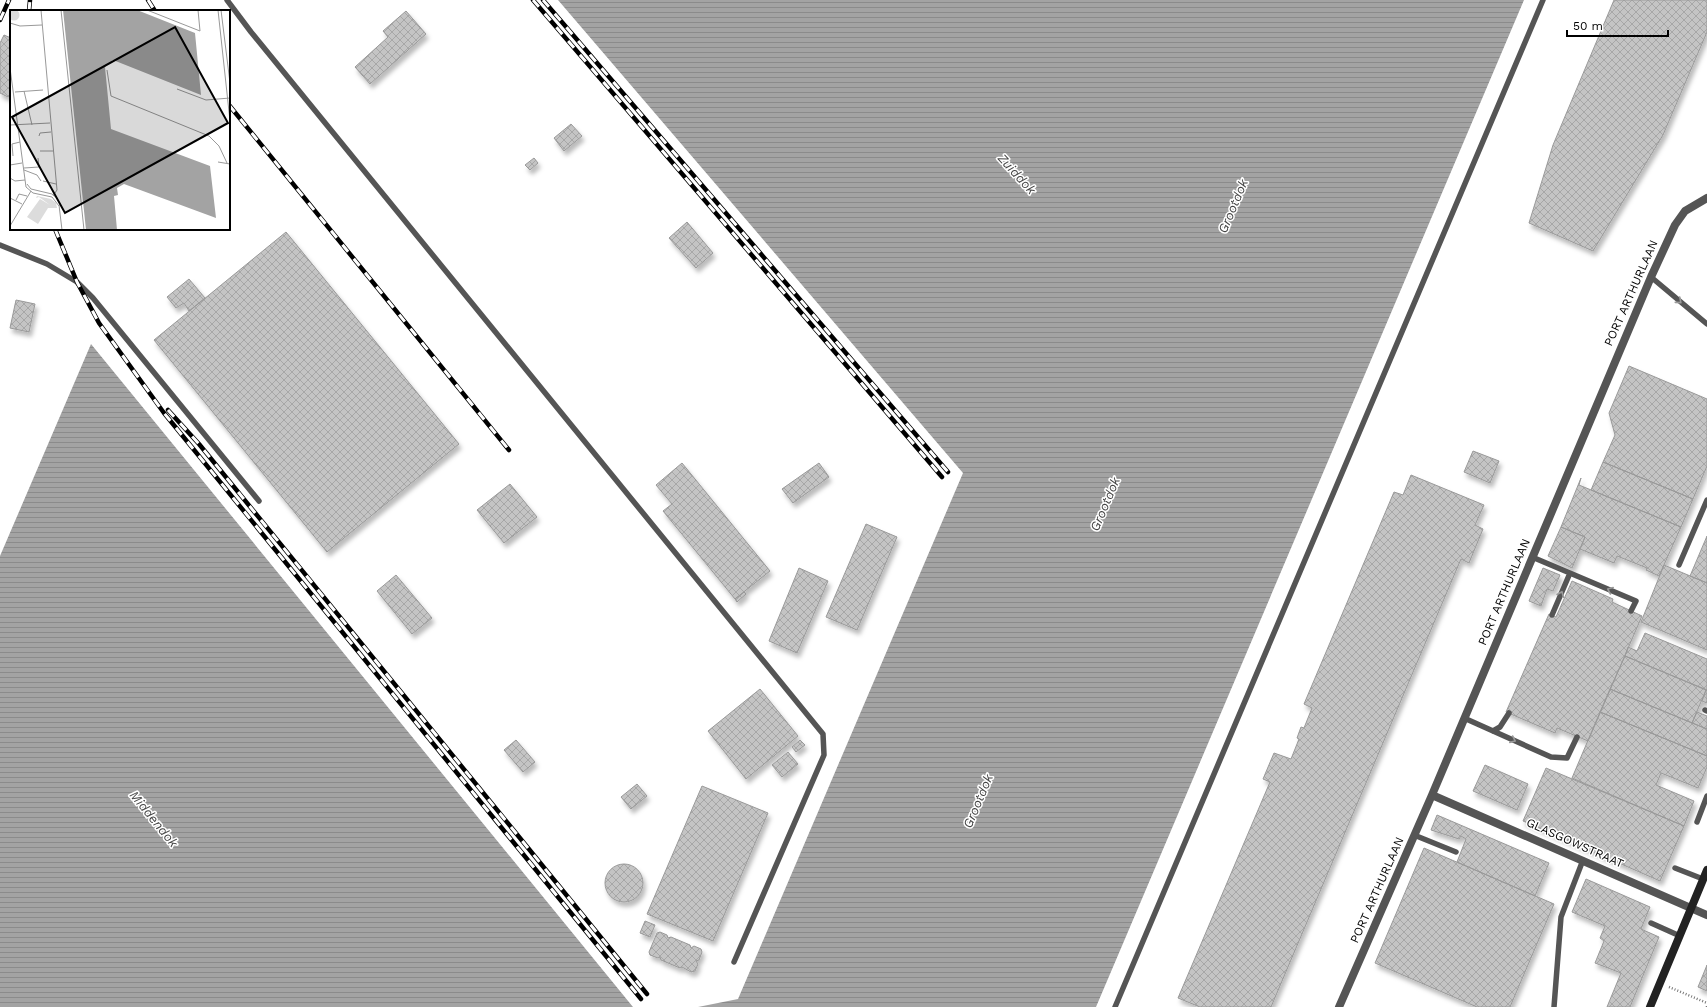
<svg xmlns="http://www.w3.org/2000/svg" width="1707" height="1007" font-family="'Work Sans',sans-serif">
	<defs>
		<pattern id="water-rules" width="6" height="5" patternUnits="userSpaceOnUse"><rect width="6" height="5" fill="#a3a3a3"/><path d="M0 2.5h6" fill="none" stroke="#8b8b8b"/></pattern>
		<pattern id="building-cross-hatch" width="8" height="8" patternUnits="userSpaceOnUse"><rect width="8" height="8" fill="#c4c4c4"/><path d="M0 0l8 8M0 8l8-8" fill="none" stroke="#a7a7a7"/></pattern>
		<filter id="shadow"><feDropShadow dx="2.5" dy="4.5" stdDeviation="2" flood-color="#0004"/></filter>
	</defs>
	<rect width="100%" height="100%" fill="#fff"/>
	<path fill="url(#water-rules)" d="M558,0H1524L1096,1007H698L738,999L963,473Z
		M91,344L633,1007H0V556Z"/>
	<path fill="url(#building-cross-hatch)" stroke="#999" filter="url(#shadow)" d="M1614,0H1707V32L1663,135L1593,251L1529,223L1553,145Z
		M406,11L426,34L370,84L355,67L388,37L383,31Z
		M4,35L11,38V56L9,60L11,61V92L8,97L0,93V43Z
		M571,124L582,136L564,151L554,138Z
		M534,158L538,163L530,170L525,165Z
		M687,222L713,253L696,268L669,238Z
		M286,232L459,444L327,552L154,340Z
		M189,279L205,298L189,311L184,303L176,308L167,297Z
		M16,300L35,304L29,332L10,328Z
		M1629,366L1707,399V466L1693,499L1603,462L1615,435L1609,413Z
		M1473,451L1499,461L1490,483L1464,472Z
		M1603,462L1693,499L1681,527L1591,490Z
		M682,463L770,571L735,599L663,511L672,504L656,485Z
		M819,463L829,477L793,503L782,489Z
		M1411,475L1484,505L1475,525L1483,529L1469,563L1461,559L1271,1007H1200L1178,998L1270,782L1263,779L1274,753L1291,759L1299,739L1297,738L1301,727L1304,728L1312,708L1304,704L1394,492L1403,495Z
		M1581,478L1579,485L1681,527L1659,576L1646,570L1647,568L1617,556L1614,563L1580,549L1585,537L1561,527Z
		M510,484L537,517L504,543L477,510Z
		M866,524L897,537L857,630L826,617Z
		M1561,527L1585,537L1572,568L1548,556Z
		M1707,536V583L1690,576Z
		M1664,565L1707,583V650L1641,622Z
		M799,568L828,581L797,653L769,641Z
		M1543,568L1560,575L1553,591L1547,589L1541,606L1529,601Z
		M396,575L432,618L412,634L377,591Z
		M1572,581L1613,599L1612,602L1642,616L1588,741L1557,728L1555,733L1506,712L1549,614L1556,617Z
		M744,592L746,594L737,602L735,599Z
		M1645,633L1707,659V690L1625,656L1628,647L1637,651Z
		M1625,656L1706,690L1692,723L1610,689Z
		M760,689L798,736L746,779L708,731Z
		M1610,689L1707,729V756L1600,712Z
		M1706,690H1707V703L1702,701Z
		M1600,712L1707,756V767L1698,788L1661,773L1656,785L1694,801L1684,826L1572,778Z
		M1697,712L1707,716V729L1692,723Z
		M516,740L535,762L523,772L504,750Z
		M800,740L805,745L796,752L792,747Z
		M788,752L798,764L782,777L772,765Z
		M1485,765L1528,784L1517,810L1473,791Z
		M1546,768L1684,826L1660,881L1523,821Z
		M637,784L647,796L631,809L621,797Z
		M702,786L768,813L713,941L647,914Z
		M1437,815L1549,863L1535,896L1457,862L1466,839L1461,836L1459,839L1431,830Z
		M1424,848L1554,904L1510,1007H1477L1375,963Z
		M605 883a19 19 0 1 1 38 0a19 19 0 1 1-38 0Z
		M1586,879L1650,907L1641,929L1659,937L1630,1007H1607L1621,973L1595,963L1604,941L1600,938L1605,926L1572,912Z
		M645,921L655,925L650,937L640,933Z
		M660,932L667,935L668,938L671,937L690,945L691,948L694,946L701,949L702,952L699,960L696,961L698,964L695,971L691,972L682,967L680,968L661,960L660,957L658,958L650,955L649,952L657,933Z
		M1707,965V991L1698,987Z"/>
	<g fill="none" stroke-linecap="round" stroke-linejoin="round">
		<path stroke="#777" stroke-width="2.5" stroke-dasharray="1 2" stroke-linecap="butt" d="M1669,987L1707,1003
			M1707,1007V1006"/>
		<path stroke="#555" stroke-width="5.5" d="M227,0L251,32L823,734L824,755L734,962
			M0,245L47,264L77,282L93,298L259,501
			M1651,277L1707,324
			M1532,557L1636,601L1631,611
			M1679,565L1707,500
			M1552,615L1570,573
			M1705,710L1707,711
			M1464,718L1551,757L1567,758L1577,737
			M1493,731L1500,727L1509,713
			M1697,822L1707,796
			M1414,835L1456,852
			M1675,868L1703,879
			M1651,923L1680,936
			M1115,1007L1543,0
			M1554,1007L1561,917L1583,860"/>
		<path stroke="#555" stroke-width="8" d="M1432,795L1707,915
			M1339,1007L1432,795L1651,277L1675,225L1685,211L1707,198"/>
		<path stroke="#222" stroke-width="8" d="M1650,1007L1707,870"/>
		<defs>
			<path id="rail" d="M148,0L155,11
				M533,0L942,477
				M543,0L948,472
				M29,11L30,0
				M0,20L9,0
				M229,105L509,450
				M55,229L77,282L99,323L164,413L641,999
				M168,410L199,444L647,994"/>
		</defs>
		<use href="#rail" stroke="#000" stroke-width="4.5"/>
		<use href="#rail" stroke="#fff" stroke-width="3" stroke-dasharray="9" stroke-linecap="butt"/>
	</g>
	<defs><path id="oneway-chevron" d="M-2-3.5L2.5 0L-2 3.5" fill="none" stroke-width="1.6" stroke-linecap="round" stroke-linejoin="round"/></defs>
	<g stroke="#999">
		<use href="#oneway-chevron" transform="translate(1679 301) rotate(40)"/>
		<use href="#oneway-chevron" transform="translate(1610 590) rotate(-157)"/>
		<use href="#oneway-chevron" transform="translate(1561 594) rotate(-67)"/>
		<use href="#oneway-chevron" transform="translate(1513 740) rotate(24)"/>
	</g>
	<g text-anchor="middle" dominant-baseline="central" stroke-width="3" stroke-linejoin="round" paint-order="stroke">
		<g font-size="12" fill="#000" stroke="#fff">
			<text transform="translate(1631 293) rotate(-66)">PORT ARTHURLAAN</text>
			<text transform="translate(1504 592) rotate(-67)">PORT ARTHURLAAN</text>
			<text transform="translate(1575 843) rotate(24)">GLASGOWSTRAAT</text>
			<text transform="translate(1377 890) rotate(-66)">PORT ARTHURLAAN</text>
		</g>
		<g font-size="13" font-style="italic" fill="#444" stroke="#fff">
			<text transform="translate(1017 174) rotate(48)">Zuiddok</text>
			<text transform="translate(1233 206) rotate(-67)">Grootdok</text>
			<text transform="translate(1105 504) rotate(-67)">Grootdok</text>
			<text transform="translate(978 801) rotate(-67)">Grootdok</text>
			<text transform="translate(154 819) rotate(51)">Middendok</text>
		</g>
	</g>
	<g transform="translate(10 10)">
		<rect width="220" height="220" fill="#fff"/>
		<path d="M27,186L41,189L46,193L47,198H38L28,214L17,207L30,189L40,195L29,187L26,188Z" fill="#dcdcdc"/>
		<path d="M-1.5 5a5.5 5.5 0 1 1 11 0a5.5 5.5 0 1 1-11 0Z" fill="#dcdcdc"/>
		<path d="M53,0H127L185,23L191,85L103,50L95,57L101,119L200,156L206,208L114,174L107,178L108,185L104,186L107,220H76Z" fill="#a3a3a3"/>
		<path fill="none" stroke="#999" stroke-width="1" d="M31,0L47,180L43,186M51,0L74,220M137,0L190,21L188,0M208,0L220,111M211,0L220,73M0,13L10,16L32,15M0,58L16,177L23,183L42,187L49,196M97,60L101,86L199,126L209,136L217,153M167,79L196,90L220,88M14,81L22,115M5,82L33,80M0,115L40,113M29,126L30,123L41,122M30,141H43M3,146L2,134L10,132M208,152L220,154M0,155L12,153M14,158L29,157L28,148M14,160L27,165L31,171M0,168L5,171L15,170M33,171L46,174M17,174L21,179L42,184L48,189M0,188L12,194M6,190L9,184L17,186M49,195L52,220M0,216L21,181"/>
		<path fill="#000" fill-opacity="0.15" stroke="#000" stroke-width="2" d="M165,17L218,113L55,203L2,107Z"/>
		<rect width="220" height="220" fill="none" stroke="#000" stroke-width="2"/>
	</g>
	<path d="M1567 30v6h101v-6" fill="none" stroke="#000000" stroke-width="2"/>
	<text x="1573" y="30" font-size="12" fill="#000000" stroke="#ffffff" stroke-width="3" paint-order="stroke">50 m</text>
</svg>
